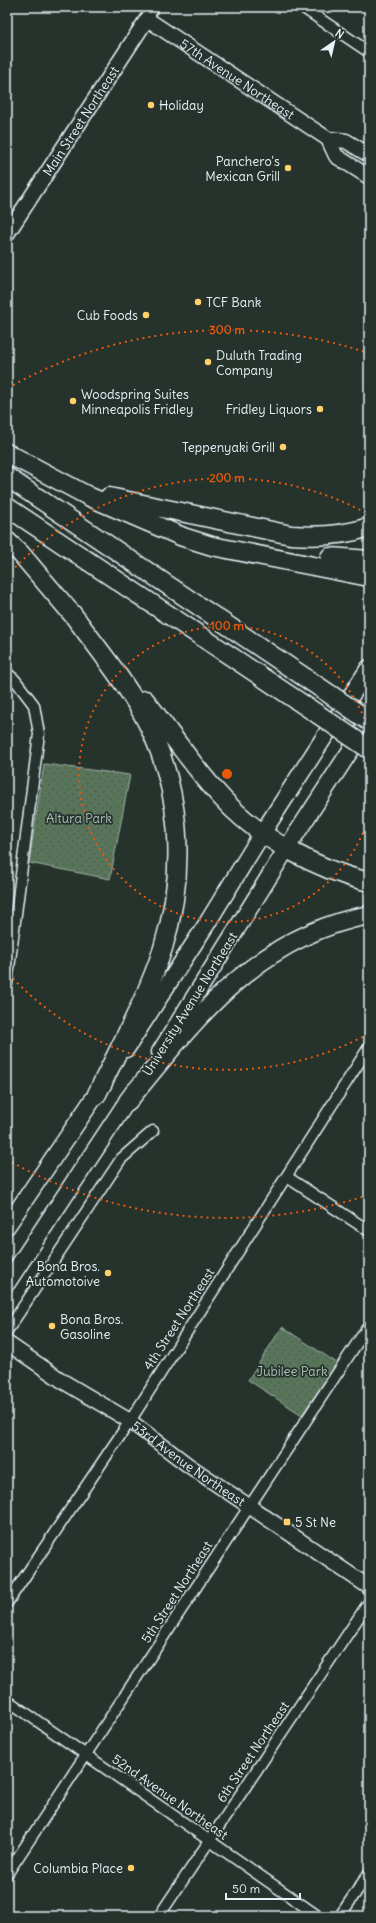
<svg xmlns="http://www.w3.org/2000/svg" width="376" height="1923" font-family="Delius,sans-serif">
	<defs>
		<pattern id="grass-dots" width="8" height="8" patternUnits="userSpaceOnUse"><rect width="8" height="8" fill="#58745a"/><path d="M2 2h.1M6 6h.1" fill="none" stroke="#4e5c51" stroke-width="1.8" stroke-linecap="round"/></pattern>
	</defs>
	<rect width="100%" height="100%" fill="#26332d"/>
	<filter id="ink" filterUnits="userSpaceOnUse"><feTurbulence type="fractalNoise" baseFrequency=".025" numOctaves="2"/><feDisplacementMap in="SourceGraphic" scale="8" xChannelSelector="R" yChannelSelector="G"/><feConvolveMatrix kernelMatrix="1 2 1 2 8 2 1 2 1" color-interpolation-filters="sRGB"/></filter>
	<g filter="url(#ink)">
		<path fill="url(#grass-dots)" stroke="#a0b2a9" d="M44,764L130,775L110,879L29,863Z
			M282,1327L337,1363L302,1415L248,1380Z"/>
		<g fill="none" stroke-linecap="round" stroke-linejoin="round">
			<defs>
				<path id="street" d="M302,7L369,52
					M147,19L154,7
					M7,673L15,680L34,705L39,734L7,984
					M287,1177L369,1231
					M7,1331L121,1159L153,1131
					M7,1603L130,1421L369,1047
					M7,1700L318,1916
					M7,1874L369,1325
					M159,1916L369,1602
					M340,1916L369,1873"/>
				<g id="secondary">
					<path d="M328,139L336,156L369,177"/>
					<path id="s1" d="M7,234L147,19L328,139L346,141L369,155"/>
					<path id="s2" d="M7,1343L64,1382L130,1421L188,1465L369,1587"/>
				</g>
				<path id="primary" d="M126,1049L206,925L263,832L369,668
					M160,1052L287,848L369,722
					M7,1226L104,1083
					M7,1283L134,1091"/>
				<path id="highway" d="M7,453L90,497L183,537L212,546L369,577
					M7,477L331,695
					M109,497L291,535C318,537 343,536 369,527
					M7,507L319,715
					M7,541L21,554L78,621
					M330,557L369,560
					M71,612C95,645 122,677 142,713C182,785 187,870 163,948C147,998 120,1046 97,1094
					M145,700C171,733 194,768 222,798C258,838 318,870 369,882
					M128,1101C195,1019 257,936 369,915"/>
			</defs>
			<use href="#street" stroke="#e8f1f8" stroke-width="13"/>
			<use href="#secondary" stroke="#e8f1f8" stroke-width="17"/>
			<use href="#primary" stroke="#e8f1f8" stroke-width="19"/>
			<use href="#highway" stroke="#e8f1f8" stroke-width="21"/>
			<use href="#street" stroke="#26332d" stroke-width="10"/>
			<use href="#secondary" stroke="#26332d" stroke-width="14"/>
			<use href="#primary" stroke="#26332d" stroke-width="16"/>
			<use href="#highway" stroke="#26332d" stroke-width="18"/>
			<defs>
				<path id="highway-bridge" d="M331,695L369,721
					M319,715L369,749"/>
			</defs>
			<use href="#highway-bridge" stroke="#e8f1f8" stroke-width="21" stroke-linecap="butt"/>
			<use href="#highway-bridge" stroke="#26332d" stroke-width="18"/>
		</g>
	</g>
	<g fill="none" stroke="#e8590c" stroke-width="2" stroke-dasharray="2 4">
		<path d="M369 816A148 148 0 1 1 369 732"/>
		<path d="M368 1034A296 296 0 0 1 7 972M7 576A296 296 0 0 1 368 514"/>
		<path d="M368 1195A444 444 0 0 1 8 1160M8 388A444 444 0 0 1 368 353"/>
	</g>
	<g fill="#ffd166" stroke="#26332d" stroke-width="1.5">
		<circle cx="151" cy="105" r="4"/>
		<circle cx="288" cy="168" r="4"/>
		<circle cx="198" cy="302" r="4"/>
		<circle cx="146" cy="315" r="4"/>
		<circle cx="208" cy="362" r="4"/>
		<circle cx="73" cy="401" r="4"/>
		<circle cx="320" cy="409" r="4"/>
		<circle cx="283" cy="447" r="4"/>
		<circle cx="108" cy="1273" r="4"/>
		<circle cx="52" cy="1326" r="4"/>
		<rect x="283" y="1518" width="8" height="8" rx="2"/>
		<circle cx="131" cy="1868" r="4"/>
	</g>
	<g text-anchor="middle" dominant-baseline="central" stroke-width="3.5" stroke-linejoin="round" paint-order="stroke">
		<g font-size="13" fill="#e8f1f8" stroke="#26332d">
			<text stroke="none"><textPath href="#s1" startOffset="365">57th Avenue Northeast</textPath></text>
			<text stroke="none"><textPath href="#s1" startOffset="135">Main Street Northeast</textPath></text>
			<text transform="translate(190 1004) rotate(-58)">University Avenue Northeast</text>
			<text transform="translate(179 1319) rotate(-57)">4th Street Northeast</text>
			<text stroke="none"><textPath href="#s2" startOffset="218">53rd Avenue Northeast</textPath></text>
			<text transform="translate(177 1592) rotate(-57)">5th Street Northeast</text>
			<text transform="translate(253 1752) rotate(-56)">6th Street Northeast</text>
			<text transform="translate(170 1797) rotate(35)">52nd Avenue Northeast</text>
		</g>
		<g font-size="13" fill="#e8f1f8" stroke="#26332d" text-anchor="start">
			<text x="159" y="105">Holiday</text>
			<text x="280" y="161" text-anchor="end">Panchero's<tspan x="280" dy="15">Mexican Grill</tspan></text>
			<text x="206" y="302">TCF Bank</text>
			<text x="138" y="315" text-anchor="end">Cub Foods</text>
			<text x="216" y="355">Duluth Trading<tspan x="216" dy="15">Company</tspan></text>
			<text x="81" y="394">Woodspring Suites<tspan x="81" dy="15">Minneapolis Fridley</tspan></text>
			<text x="312" y="409" text-anchor="end">Fridley Liquors</text>
			<text x="275" y="447" text-anchor="end">Teppenyaki Grill</text>
			<text x="100" y="1266" text-anchor="end">Bona Bros.<tspan x="100" dy="15">Automotoive</tspan></text>
			<text x="60" y="1319">Bona Bros.<tspan x="60" dy="15">Gasoline</tspan></text>
			<text x="295" y="1522">5 St Ne</text>
			<text x="123" y="1868" text-anchor="end">Columbia Place</text>
		</g>
		<g font-size="13" fill="#aebfb9" stroke="#26332d">
			<text x="79" y="818">Altura Park</text>
			<text x="292" y="1371">Jubilee Park</text>
		</g>
	</g>
	<circle cx="227" cy="774" r="6" fill="#e8590c" stroke="#26332d" stroke-width="2"/>
	<g font-size="12" text-anchor="middle" font-weight="bold" fill="#e8590c" stroke="#26332d" stroke-width="3.5" stroke-linejoin="round" paint-order="stroke">
		<text x="227" y="334">300 m</text>
		<text x="227" y="482">200 m</text>
		<text x="227" y="630">100 m</text>
	</g>
	<rect width="376" height="1923" fill="none" stroke="#26332d" stroke-width="24"/>
	<rect x="12" y="12" width="352" height="1899" fill="none" stroke="#e8f1f8" stroke-width="1.5" filter="url(#ink)"/>
	<g transform="translate(334 42) rotate(34)" stroke="#26332d" stroke-width="3" paint-order="stroke">
	<path d="M0-3L7 15L0 10L-7 15Z" fill="#e8f1f8"/>
	<text y="-6" font-size="11" font-weight="bold" text-anchor="middle" fill="#e8f1f8">N</text>
	</g>
	<path d="M226 1893v6h74v-6" fill="none" stroke="#e8f1f8" stroke-width="2"/>
	<text x="232" y="1893" font-size="12" fill="#e8f1f8" stroke="#26332d" stroke-width="3" paint-order="stroke">50 m</text>
</svg>
